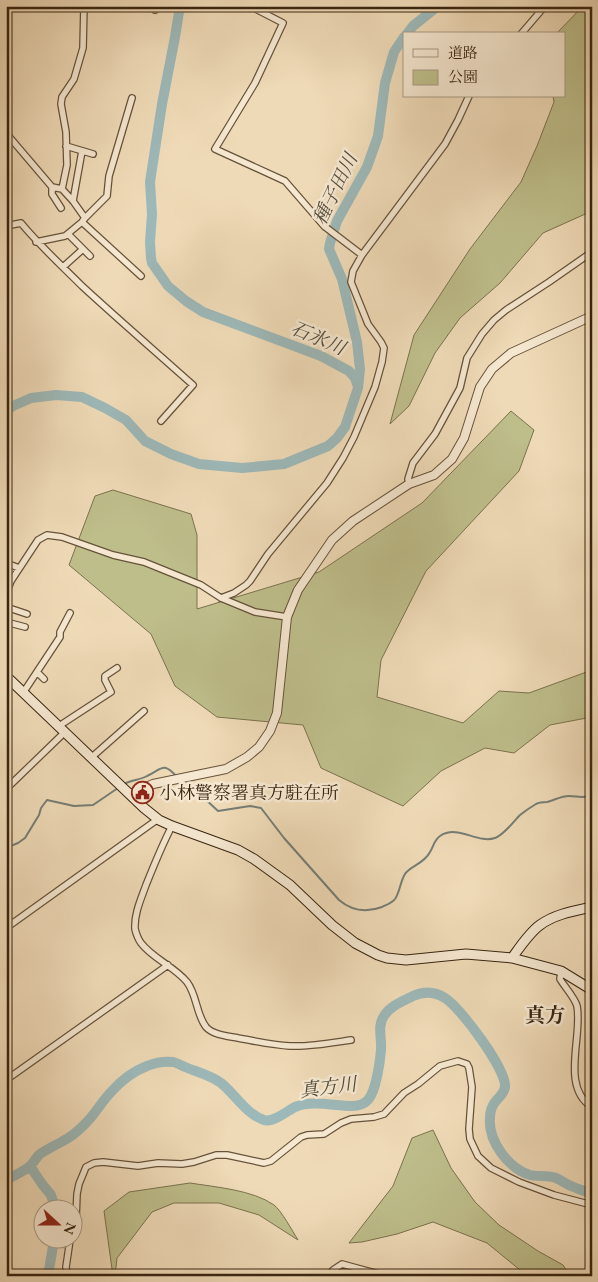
<svg xmlns="http://www.w3.org/2000/svg" width="598" height="1282" font-family="'EB Garamond','Noto Serif JP',serif">
	<rect width="100%" height="100%" fill="#efdab7"/>
	<filter id="stains"><feTurbulence type="fractalNoise" baseFrequency=".004" numOctaves="4"/><feColorMatrix values="0 0 0 0 .2 0 0 0 0 .09 0 0 0 0 .02 0 0 0 .5 -.17"/></filter>
	<radialGradient id="worn" r=".72"><stop offset=".6" stop-color="#630" stop-opacity="0"/><stop offset="1" stop-color="#630" stop-opacity=".3"/></radialGradient>
	<path fill="#bebe8b" stroke="#7b724e" d="M583,6H592V211L543,233L500,283L460,318L435,353L409,406L390,424L414,335L470,249L521,182L537,146L554,102L553,96H564V34H556Z
		M511,411L534,430L519,471L426,571L381,660L377,697L463,723L499,691L529,693L592,670V717L550,725L514,753L485,748L441,771L403,806L321,768L303,725L217,717L175,686L151,634L69,565L95,496L113,490L191,514L197,535V609L319,572L422,503Z
		M433,1130L451,1168L475,1202L499,1225L538,1251L563,1265L570,1276H529L520,1270L487,1243L433,1222L397,1234L362,1242L349,1243L393,1186L412,1138Z
		M190,1183C215,1187 253,1190 274,1205C281,1210 293,1232 298,1240L259,1215L219,1203H174L152,1212L117,1258L115,1276H113L104,1211L129,1192Z"/>
	<g fill="none" stroke-linecap="round" stroke-linejoin="round">
		<path stroke="#757d75" stroke-width="2" d="M181,781L188,790L204,798L218,811L250,806L261,808L284,838L339,900C352,911 366,913 382,907C386,905 392,903 395,899C400,892 400,882 405,874C410,866 424,864 430,852C434,846 434,840 440,836C458,824 477,844 495,838C504,835 514,821 520,815C525,811 531,807 536,804C540,802 543,802 547,802C555,800 561,796 569,796C577,796 584,799 592,795
			M124,784C131,780 140,780 147,776C162,769 163,761 177,777
			M6,848L18,843L25,838L39,815L41,808L47,800L74,806L93,805L118,788"/>
		<path stroke="#9db8b8" stroke-width="10" d="M180,6L175,37L162,104L150,182L152,214L150,242L151,258L152,263L168,286L186,301L203,312L321,356L349,371L355,378L358,387
			M407,34L413,26L438,6
			M6,411L13,406L31,398L56,395L82,397L105,408L126,420L145,441L171,454L199,464L242,468L284,464L328,446L337,438L345,427L358,388L360,369L357,342L342,279L329,249L330,243L337,221L367,167L378,136L385,83L394,52L404,37
			M30,1166L42,1184L51,1195L56,1210
			M6,1180C14,1176 22,1172 29,1167C34,1163 36,1157 40,1154C47,1149 56,1145 63,1141C71,1137 78,1131 84,1125C95,1115 101,1102 112,1091C121,1081 134,1071 147,1066C154,1063 165,1061 173,1062C177,1063 181,1065 185,1067C197,1072 210,1075 221,1083C235,1094 246,1114 264,1120C273,1123 287,1111 295,1107C313,1100 333,1106 352,1106C357,1106 364,1104 368,1100C376,1091 380,1062 381,1050C382,1038 377,1026 384,1016C390,1006 403,1001 413,996C424,991 434,991 445,998C460,1007 507,1070 505,1087C504,1094 499,1097 495,1102C492,1106 490,1113 490,1118C488,1141 508,1168 530,1175C538,1177 547,1175 556,1178C561,1180 566,1184 571,1186C578,1189 585,1191 592,1194
			M48,1276L54,1240"/>
		<defs>
			<path id="minor" d="M250,6L283,23L255,83L215,149L285,181L324,226L362,255
				M155,10V6
				M521,34L545,6
				M6,133L52,187L62,189L73,201L85,218L82,222L65,236L36,242
				M66,146L93,154
				M6,151L9,136
				M52,187V194L61,208
				M62,189L67,165L66,132L61,104L62,97L74,79L83,48L84,6
				M73,201L82,151
				M85,218L107,196L109,176L132,98
				M82,222L141,276
				M6,226L21,223C40,246 61,265 82,286C119,320 156,352 193,385L161,421
				M68,234L90,256
				M63,267L83,249
				M409,484L408,479L413,463L435,434L460,388L467,358L482,334L494,320L506,310L549,282L592,252
				M6,563L19,568
				M6,594L11,581L38,540L47,535L62,537L113,555L144,562L201,585L221,598L255,612L287,617
				M221,598L234,593L246,585L250,581L268,554L327,483L343,458L354,437L375,387L382,362L384,348L381,342L368,324L351,282L353,271L362,255L445,144L458,120L469,96
				M6,607L27,614
				M6,622L25,627
				M37,672L44,679
				M23,693L60,637V632L70,613
				M59,726L111,692L105,680V676L117,668
				M92,757L144,711
				M6,789L65,732
				M172,826C162,845 154,865 146,885C141,899 134,914 135,929C136,933 138,939 141,943C153,959 174,966 187,982C197,995 196,1014 206,1027C213,1035 228,1036 238,1038C255,1041 272,1045 290,1046C310,1047 331,1043 351,1040
				M6,928L158,819
				M561,971L560,979C564,986 575,998 577,1006C583,1036 560,1087 592,1107
				M6,1080L168,965
				M72,1230L76,1219L77,1194L79,1184L86,1167L94,1163L103,1162L138,1166L158,1163L182,1164L194,1162L216,1155H227L264,1163L271,1161L301,1137L307,1135L324,1134L341,1123L351,1119L374,1117L384,1114L404,1093L418,1084L440,1066L458,1061L467,1064L469,1068L472,1087L469,1129L470,1139L478,1156L491,1168L519,1182L554,1195L592,1205
				M67,1276L66,1267L70,1240
				M329,1276L333,1270L342,1264L386,1276"/>
			<path id="tertiary" d="M130,794L153,784L226,769L247,757L259,747L270,731L277,713L287,617L298,590L332,540L353,521L409,484L434,475L452,459L464,438L480,387L492,369L511,353L592,316"/>
			<path id="secondary" d="M6,676L144,808L159,820L172,826L238,850L254,859L290,885L332,925L355,943L378,955L387,958L406,960L466,954L512,958L561,971L592,990
				M512,958C520,947 529,933 540,925C555,914 574,911 592,907"/>
		</defs>
		<use href="#minor" stroke="#66523a" stroke-width="8"/>
		<use href="#tertiary" stroke="#66523a" stroke-width="10"/>
		<use href="#secondary" stroke="#382510" stroke-width="11"/>
		<use href="#minor" stroke="#f5e7d0" stroke-width="5.5"/>
		<use href="#tertiary" stroke="#f5e7d0" stroke-width="8"/>
		<use href="#secondary" stroke="#f5e7d0" stroke-width="9"/>
	</g>
	<defs>
		<symbol id="civic-ring" viewBox="-11 -11 22 22"><circle r="9.5" fill="#f5e7d0" stroke="#8f2418" stroke-width="1.5"/><path d="M-.6-6.5H3V-4.5H.6V-3L4-1V1h2V6H-6V1h2V-1L-.6-3ZM-1.2 2.5V6h2.4V2.5Z" fill="#8f2418"/></symbol>
	</defs>
	<g fill-rule="evenodd">
		<use href="#civic-ring" x="130" y="780" width="25" height="25"/>
	</g>
	<g text-anchor="middle" dominant-baseline="central" stroke-width="5" stroke-linejoin="round" paint-order="stroke">
		<g font-size="18" fill="#382510" stroke="#f5e7d0" text-anchor="start">
			<text x="159" y="792">小林警察署真方駐在所</text>
		</g>
		<g font-size="19" font-style="italic" fill="#514a3a" stroke="#f5e7d0">
			<text transform="translate(335 189) rotate(-64)">種子田川</text>
			<text transform="translate(318 338) rotate(23)">石氷川</text>
			<text transform="translate(328 1087) rotate(-7)">真方川</text>
		</g>
		<g font-size="20" font-weight="bold" fill="#382510" stroke="#f5e7d0">
			<text x="545" y="1015">真方</text>
		</g>
	</g>
	<rect width="598" height="1282" fill="none" stroke="#efdab7" stroke-width="25"/>
	<rect x="8" y="8" width="583" height="1267" fill="none" stroke="#382510" stroke-width="2.5"/>
	<rect x="12" y="12" width="573" height="1257" fill="none" stroke="#382510"/>
	<rect x="403" y="32" width="162" height="65" fill="#f5e7d0" stroke="#a99983"/>
	<rect x="413" y="49" width="25" height="8" fill="#f5e7d0" stroke="#a99983"/>
	<text x="448" y="58" font-size="15" fill="#382510">道路</text>
	<rect x="413" y="70" width="25" height="15" fill="#bebe8b" stroke="#a99983"/>
	<text x="448" y="82" font-size="15" fill="#382510">公園</text>
	<g transform="translate(58 1224) rotate(111)"><circle r="24" fill="#f5e7d0" stroke="#a99983"/>
	<path d="M0-4L9 19L0 12L-9 19Z" fill="#8f2418"/>
	<text y="-8" font-size="14" font-weight="bold" text-anchor="middle" fill="#382510">N</text>
	</g>
	<rect width="100%" height="100%" filter="url(#stains)"/>
	<rect width="100%" height="100%" fill="url(#worn)"/>
</svg>
